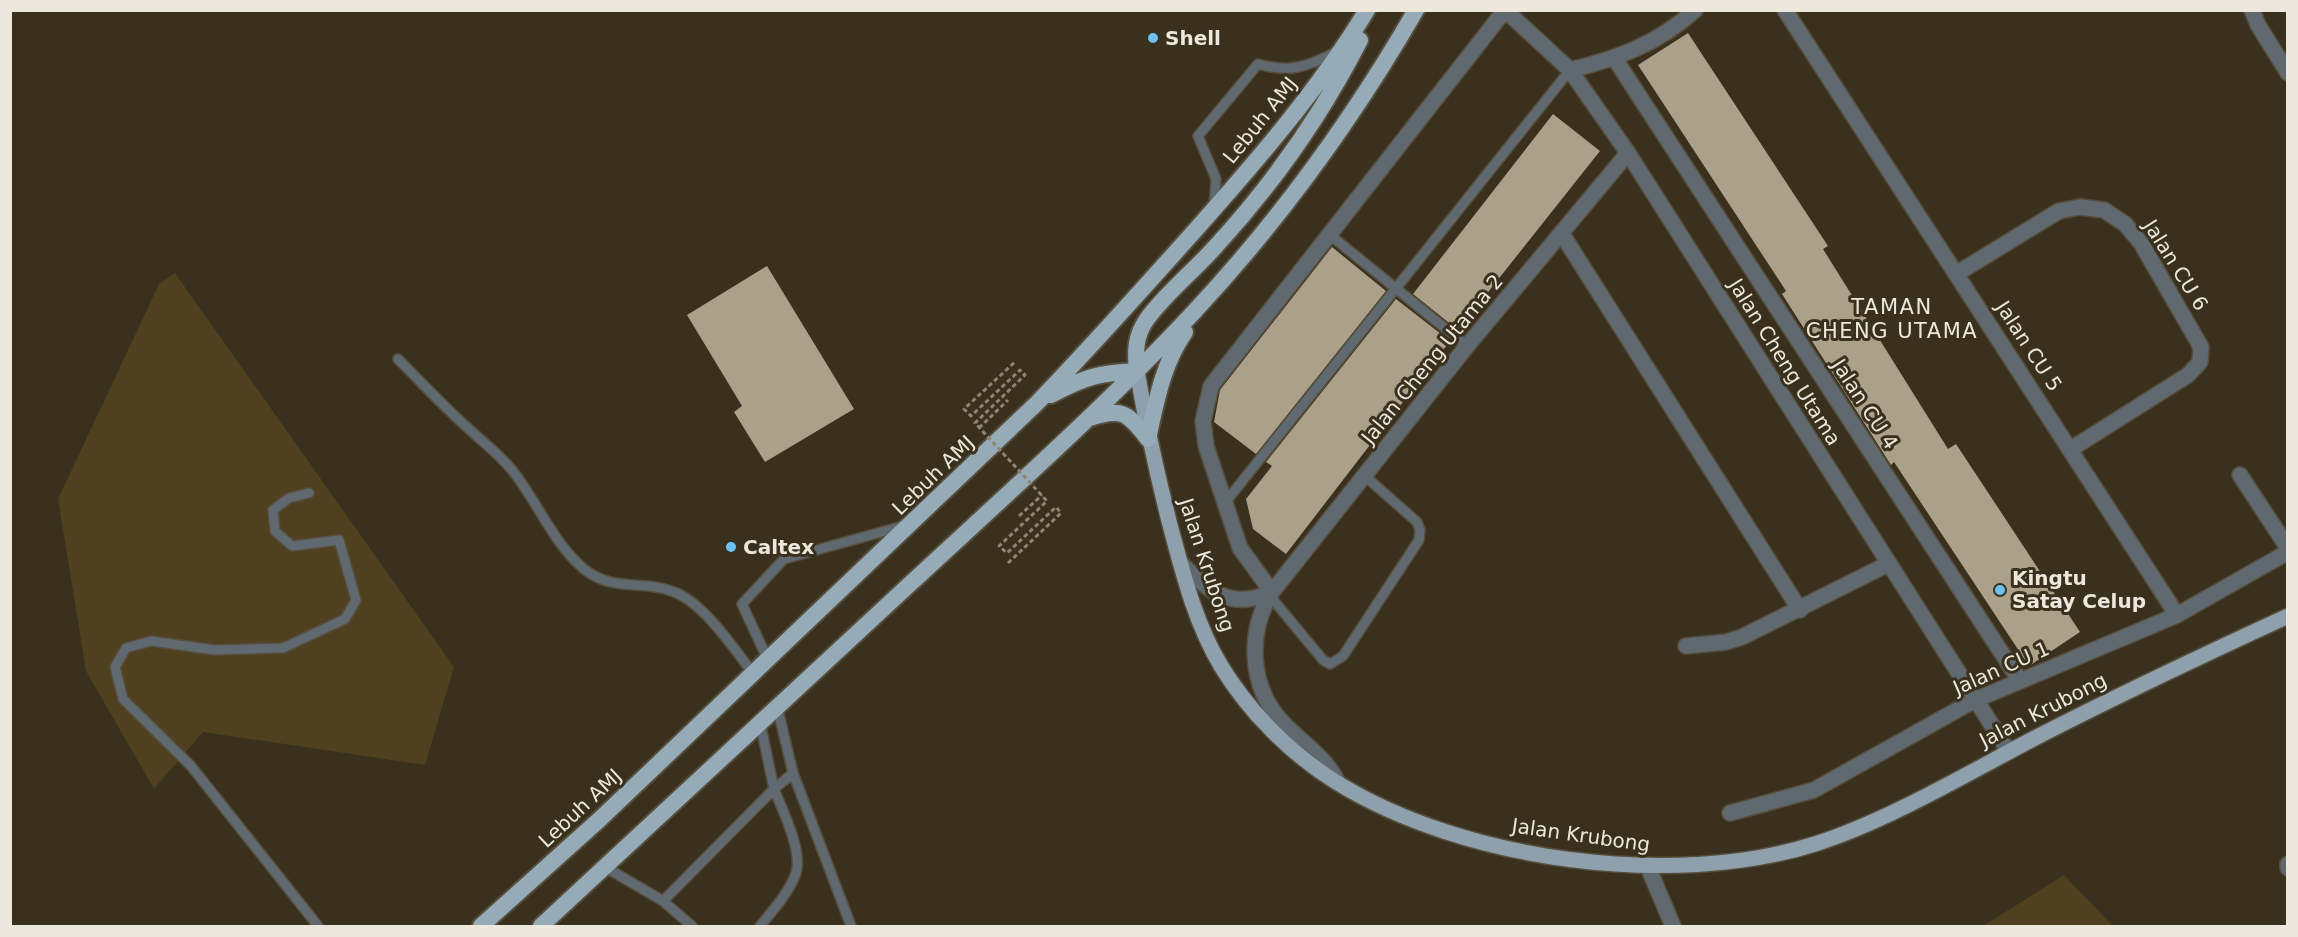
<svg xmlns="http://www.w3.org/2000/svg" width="2298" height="937" font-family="'DejaVu Sans',sans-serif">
	<rect width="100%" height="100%" fill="#39301d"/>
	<path fill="#4f401f" d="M175,273L454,667L425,765L203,732L154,789L86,671L58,499L159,284Z
		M2064,875L2113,926H1983Z"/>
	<path fill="#aba08a" d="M1688,33L1828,246L1823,249L1948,449L1956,444L2080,632L2029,666L1894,462L1891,465L1782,294L1786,291L1638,65Z
		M1553,114L1600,151L1458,330L1413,294Z
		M1332,247L1386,291L1256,454L1214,422L1220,390Z
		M767,266L854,409L765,462L734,412L742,406L687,315Z
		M1396,299L1450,341L1286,554L1253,529L1246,499L1272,466L1266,462Z"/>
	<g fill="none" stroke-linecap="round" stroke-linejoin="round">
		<defs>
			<path id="service" d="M1214,206L1216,179L1198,136L1258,64C1290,73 1307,67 1336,52
				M1330,235L1467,346
				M398,359C421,382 444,407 469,429C484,443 499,454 512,470C537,501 553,543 584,569C614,593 642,579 674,592C704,603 733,648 753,673
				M309,493L289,498L273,510L275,531L292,546L339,540L356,600L345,619L283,648L215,650L151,641L126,648L115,667L123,699L191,766L318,926
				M1224,504L1570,70
				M1270,596L1323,660L1330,664L1343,656L1419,540L1420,530L1417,522L1365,476
				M768,660L742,604L784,559L903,526
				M777,706L793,773
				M605,867L663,901L774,789L760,722
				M663,901L692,926
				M760,926C773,910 789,893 796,873C803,851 782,809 774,789L793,773L851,926"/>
			<path id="minor" d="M1505,10L1570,70L1628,153L2009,752
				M1785,10L2177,615
				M2252,10L2258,25L2288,73
				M1615,59L2020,681
				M1570,70C1616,59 1658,44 1695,10
				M1562,234L1800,610
				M1956,274L2059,211L2080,207L2104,210L2125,224L2141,243L2201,347L2200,362L2188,375L2071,449
				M2240,475L2288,548
				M1180,562C1207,591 1231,611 1272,592
				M1272,592L1240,548L1206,446L1203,421L1211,386L1505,10
				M1686,646L1726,642L1742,637L1888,564
				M1338,783C1326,757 1302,743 1282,722C1249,686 1247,632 1272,592L1467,346L1628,153
				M1730,813L1814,790L1975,700L2177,615L2288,552
				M2288,864V868
				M1648,867L1673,926"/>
			<path id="primary" d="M1137,371C1146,423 1157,474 1170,525C1183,573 1195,623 1221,666C1249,712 1291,754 1336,782C1463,861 1673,889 1815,844C1885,822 1965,775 2031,740C2116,696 2201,656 2288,616"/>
			<path id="trunk" d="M1137,371C1135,352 1135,336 1147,319C1167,292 1194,271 1216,246C1272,185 1322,114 1360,40
				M1051,395C1085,377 1098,373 1137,371
				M1090,418C1122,407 1128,413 1148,439
				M1148,439C1156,402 1163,363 1185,332
				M481,926L599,820L1037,403C1090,348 1140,292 1191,235C1254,164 1318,91 1367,10
				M541,926C664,812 787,697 911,583C1006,495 1104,408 1193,313C1278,222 1353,119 1416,10"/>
		</defs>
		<use href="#service" stroke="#564d3c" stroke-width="12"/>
		<use href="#minor" stroke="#564d3c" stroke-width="18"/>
		<use href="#primary" stroke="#564d3c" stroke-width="18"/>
		<use href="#trunk" stroke="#564d3c" stroke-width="20"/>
		<path stroke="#8d8576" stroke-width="3" stroke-dasharray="4.5 3" stroke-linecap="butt" d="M979,428L1008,400
			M1019,516L1042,495"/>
		<use href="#service" stroke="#60696f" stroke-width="9"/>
		<use href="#minor" stroke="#60696f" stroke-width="15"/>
		<use href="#primary" stroke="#8da0ac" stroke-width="15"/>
		<use href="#trunk" stroke="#96abb8" stroke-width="16"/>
		<path stroke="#8d8576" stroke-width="3" stroke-dasharray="4.5 3" stroke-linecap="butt" d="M1008,563L1061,513L1056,507L1007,553L999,546L1047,501L975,423L1025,375L1020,370L971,416L964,409L1016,361"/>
	</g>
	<g fill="#6dc2f3" stroke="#39301d" stroke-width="2">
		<circle cx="1153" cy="38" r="6"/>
		<circle cx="731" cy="547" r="6"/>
		<circle cx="2000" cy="590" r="6"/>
	</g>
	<g text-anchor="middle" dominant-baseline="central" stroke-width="6" stroke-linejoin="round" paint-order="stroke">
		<g font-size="20" font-weight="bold" fill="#ede7dc" stroke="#39301d" text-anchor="start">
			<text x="1165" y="38">Shell</text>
			<text x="743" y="547">Caltex</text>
			<text x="2012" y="578">Kingtu<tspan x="2012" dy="23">Satay Celup</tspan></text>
		</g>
		<g font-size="20" fill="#ede7dc" stroke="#39301d">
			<text transform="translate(1260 120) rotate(-51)">Lebuh AMJ</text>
			<text transform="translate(2176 265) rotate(58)">Jalan CU 6</text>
			<text transform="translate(2029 346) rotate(57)">Jalan CU 5</text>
			<text transform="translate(1432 359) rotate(-51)">Jalan Cheng Utama 2</text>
			<text transform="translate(1785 362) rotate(58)">Jalan Cheng Utama</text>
			<text transform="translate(1865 404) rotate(57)">Jalan CU 4</text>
			<text transform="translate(933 475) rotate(-44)">Lebuh AMJ</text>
			<text transform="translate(1207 565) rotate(72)">Jalan Krubong</text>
			<text transform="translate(2001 668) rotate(-24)">Jalan CU 1</text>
			<text transform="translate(2043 710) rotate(-27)">Jalan Krubong</text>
			<text transform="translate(580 808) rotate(-43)">Lebuh AMJ</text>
			<text transform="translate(1581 835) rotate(8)">Jalan Krubong</text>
		</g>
		<g font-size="21" letter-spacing="1.5" fill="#ede7dc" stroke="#39301d">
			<text x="1892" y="307">TAMAN<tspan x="1892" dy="24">CHENG UTAMA</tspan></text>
		</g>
	</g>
	<rect width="2298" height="937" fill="none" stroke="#ede7dc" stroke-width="24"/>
</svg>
